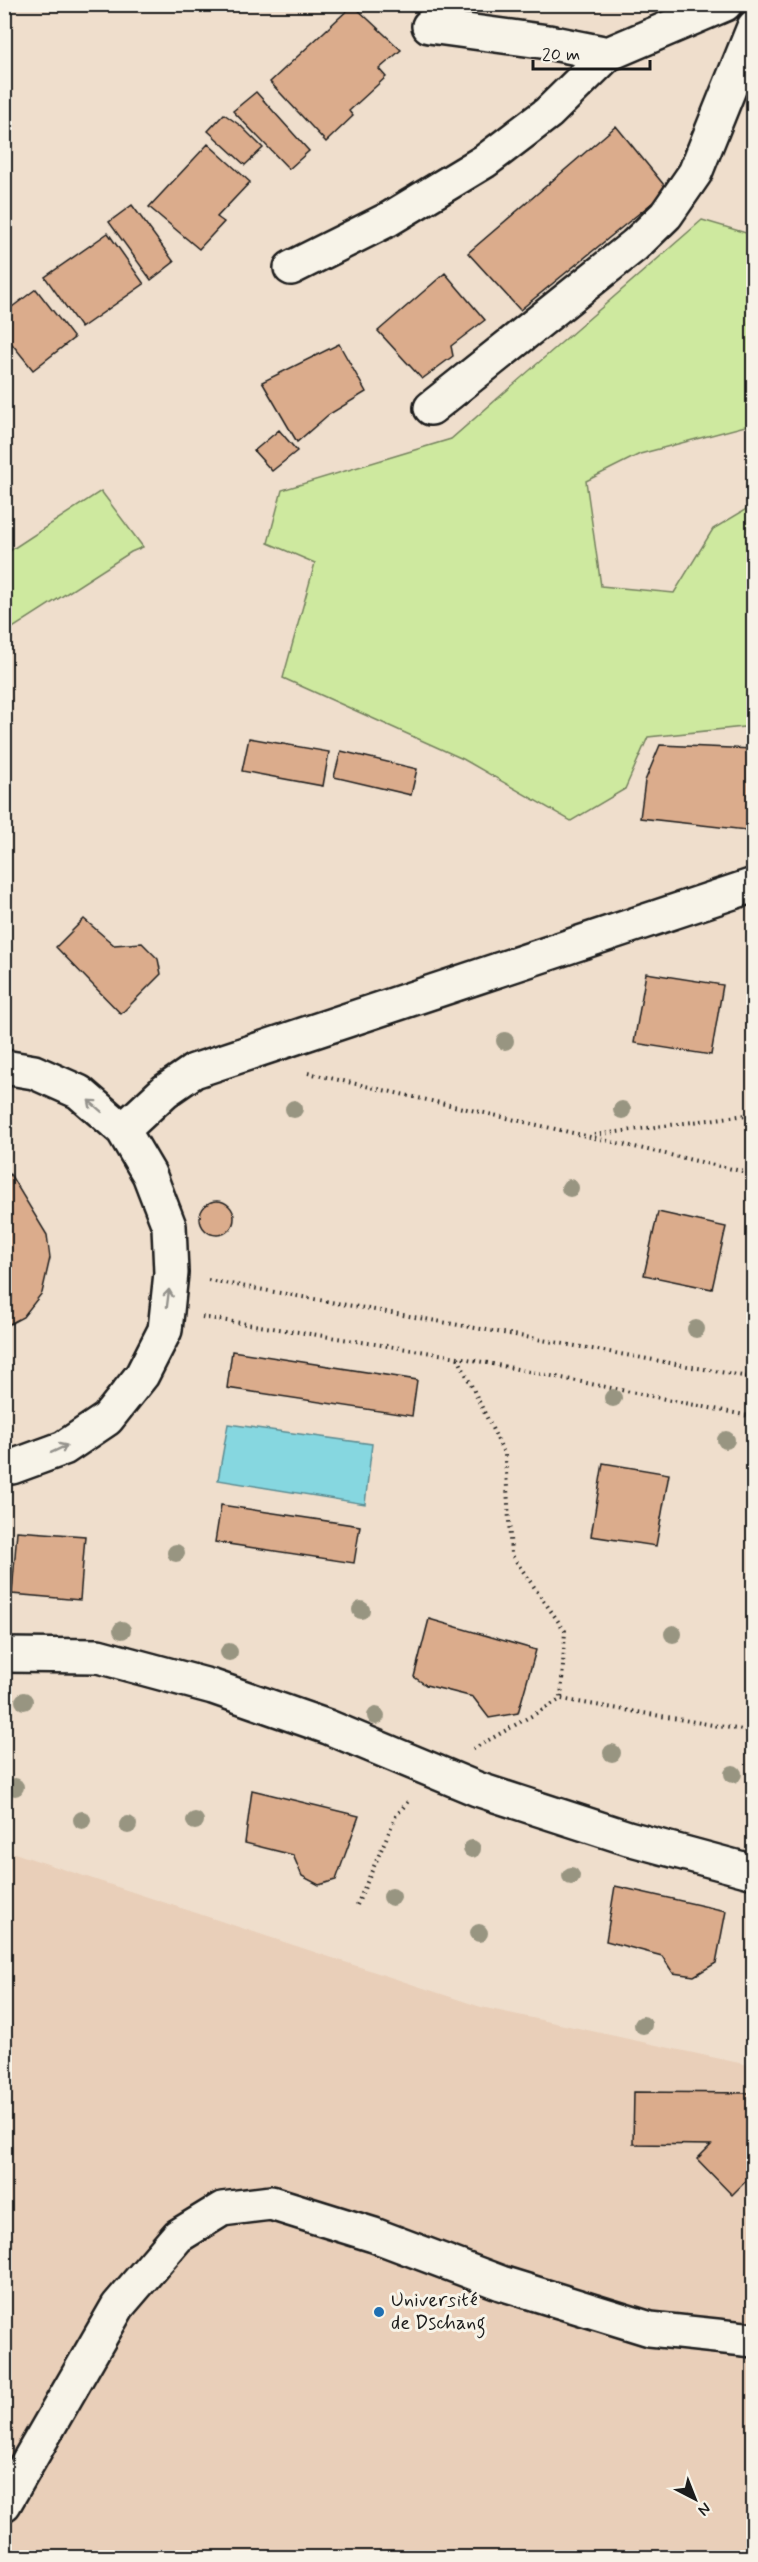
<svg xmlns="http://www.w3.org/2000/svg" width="758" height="2562" font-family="Mynerve,sans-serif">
	<rect width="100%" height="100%" fill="#efdecc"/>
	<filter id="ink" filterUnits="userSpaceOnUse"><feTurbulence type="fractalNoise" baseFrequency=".0167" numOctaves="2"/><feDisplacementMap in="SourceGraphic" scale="12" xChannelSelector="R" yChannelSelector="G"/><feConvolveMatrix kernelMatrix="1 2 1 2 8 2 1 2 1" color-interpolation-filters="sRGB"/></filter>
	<g filter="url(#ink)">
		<path fill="#e9cfb9" d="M5,1850L481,2007L753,2066V2557L5,2558Z"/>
		<path fill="#cee99f" stroke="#75825e" stroke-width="1.5" d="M702,220L753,235V424L640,454L586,481L601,586L674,593L713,529L753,505V726L648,737L625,789L571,821L463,759L283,678L315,563L268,543L282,490L451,439Z
			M101,491L143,547L131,552L5,633V554Z"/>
		<path fill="#86d7e0" stroke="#5c8c92" stroke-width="1.5" d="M228,1424L372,1444L365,1504L218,1480Z"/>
		<path fill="#dbac8c" stroke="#1c1c1c" stroke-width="1.5" d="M353,5L401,50L379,69L386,77L349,111L353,116L326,142L270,82Z
			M256,92L309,151L289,169L233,111Z
			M224,114L241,126L263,148L245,165L208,131Z
			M616,126L668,190L520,310L468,253Z
			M208,144L250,182L217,217L224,222L199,249L149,207Z
			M132,205L174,262L151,280L109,222Z
			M108,233L144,284L81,328L45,277Z
			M445,273L485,320L451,346L453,356L422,379L378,331Z
			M36,289L74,338L33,370L4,334V313Z
			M339,344L366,392L328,415L297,442L262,382Z
			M279,430L297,451L272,471L254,451Z
			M249,738L329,752L323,786L242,771Z
			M660,745L754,749V798L746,830L640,818L645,781Z
			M341,751L417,769L411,795L334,777Z
			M84,919L114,945L142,943L158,959L161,974L121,1014L56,947Z
			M646,973L723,985L711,1055L634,1043Z
			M4,1172L10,1174L47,1235L50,1258L42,1293L23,1317L4,1327Z
			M200 1218a17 17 0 1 1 34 0a17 17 0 1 1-34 0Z
			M658,1212L726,1227L712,1289L644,1275Z
			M232,1351L417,1380L412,1416L227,1388Z
			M603,1463L669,1474L656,1546L591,1536Z
			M221,1505L360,1526L354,1563L215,1542Z
			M17,1531L85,1536L80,1600L12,1594Z
			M429,1619L536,1650L518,1713L489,1718L473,1697L426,1685L414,1677Z
			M252,1790L359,1816L336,1880L319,1885L302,1876L293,1855L245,1843Z
			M615,1886L726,1911L716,1963L694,1976L673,1973L662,1956L606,1941Z
			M634,2092L754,2093V2177L752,2175L732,2195L697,2159L711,2145L633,2144Z"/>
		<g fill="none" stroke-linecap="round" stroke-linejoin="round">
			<defs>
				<path id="street" d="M429,26L548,42L608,54
					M291,268L389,219L485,161L548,113L608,54L725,4
					M431,408L635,245L666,215L695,173L754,27
					M4,1655L98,1656L213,1687L328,1727L477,1789L628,1838L754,1872"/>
				<path id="secondary" d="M4,1067L34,1072L79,1092L123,1130L149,1174L169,1226L171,1273L165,1330L142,1375L107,1419L64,1448L12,1467L4,1468
					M123,1130L165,1091L194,1071L754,885
					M4,2504L118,2306L178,2236L222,2209L271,2203L374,2235L501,2283L650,2329L754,2340"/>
			</defs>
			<use href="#street" stroke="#1c1c1c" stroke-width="38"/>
			<use href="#secondary" stroke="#1c1c1c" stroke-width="38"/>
			<path stroke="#1c1c1c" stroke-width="4" stroke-dasharray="1.5 4.5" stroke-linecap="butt" d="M308,1073L754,1174
				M594,1135L754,1114
				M208,1280L754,1378
				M202,1317L458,1357L754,1417
				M458,1358L505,1455L511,1554L565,1631L561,1699
				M473,1749L561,1699L754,1732
				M357,1905L396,1816L410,1799"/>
			<use href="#street" stroke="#f7f3e8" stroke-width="33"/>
			<use href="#secondary" stroke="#f7f3e8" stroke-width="33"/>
		</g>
		<g fill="#989581">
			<circle cx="505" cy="1041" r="9"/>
			<circle cx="294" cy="1109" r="9"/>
			<circle cx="622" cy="1110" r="9"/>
			<circle cx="570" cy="1188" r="9"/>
			<circle cx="696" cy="1329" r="9"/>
			<circle cx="613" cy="1398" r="9"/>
			<circle cx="726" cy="1440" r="9"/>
			<circle cx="176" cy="1553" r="9"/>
			<circle cx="361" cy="1610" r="9"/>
			<circle cx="122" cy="1630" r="9"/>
			<circle cx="673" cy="1634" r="9"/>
			<circle cx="229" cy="1652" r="9"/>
			<circle cx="24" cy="1701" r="9"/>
			<circle cx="376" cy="1716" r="9"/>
			<circle cx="612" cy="1753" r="9"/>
			<circle cx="733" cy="1774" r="9"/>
			<circle cx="15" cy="1787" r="9"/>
			<circle cx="82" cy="1820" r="9"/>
			<circle cx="195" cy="1821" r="9"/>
			<circle cx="128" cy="1825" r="9"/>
			<circle cx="472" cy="1849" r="9"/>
			<circle cx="571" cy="1876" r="9"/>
			<circle cx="392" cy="1897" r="9"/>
			<circle cx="479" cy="1933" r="9"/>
			<circle cx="643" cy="2025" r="9"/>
		</g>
		<defs><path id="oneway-shaft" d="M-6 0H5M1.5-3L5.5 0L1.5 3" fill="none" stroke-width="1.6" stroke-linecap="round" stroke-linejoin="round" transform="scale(1.5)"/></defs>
		<g stroke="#94928c">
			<use href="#oneway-shaft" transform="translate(95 1106) rotate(-139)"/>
			<use href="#oneway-shaft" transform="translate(168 1298) rotate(-83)"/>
			<use href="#oneway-shaft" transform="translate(59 1449) rotate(-25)"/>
		</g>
	</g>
	<circle fill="#1f6fb2" stroke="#f7f3e8" stroke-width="2" cx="379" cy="2312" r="6"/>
	<g text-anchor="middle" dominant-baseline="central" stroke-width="6" stroke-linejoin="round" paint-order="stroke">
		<g font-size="20" fill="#1c1c1c" stroke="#f7f3e8" text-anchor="start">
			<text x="391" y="2300">Université<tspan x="391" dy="23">de Dschang</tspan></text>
		</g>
	</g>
	<rect width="758" height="2562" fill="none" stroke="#f7f3e8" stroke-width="24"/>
	<rect x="12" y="12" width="734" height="2538" fill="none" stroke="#1c1c1c" stroke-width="2" filter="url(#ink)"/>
	<g transform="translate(695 2499) rotate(138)" stroke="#f7f3e8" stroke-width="4.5" paint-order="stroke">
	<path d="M0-4.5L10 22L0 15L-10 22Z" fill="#1c1c1c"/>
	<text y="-9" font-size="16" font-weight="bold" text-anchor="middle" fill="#1c1c1c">N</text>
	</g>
	<path d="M533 60v9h117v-9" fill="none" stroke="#1c1c1c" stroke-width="3"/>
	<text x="542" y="60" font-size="18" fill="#1c1c1c" stroke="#f7f3e8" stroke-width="4.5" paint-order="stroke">20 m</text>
</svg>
